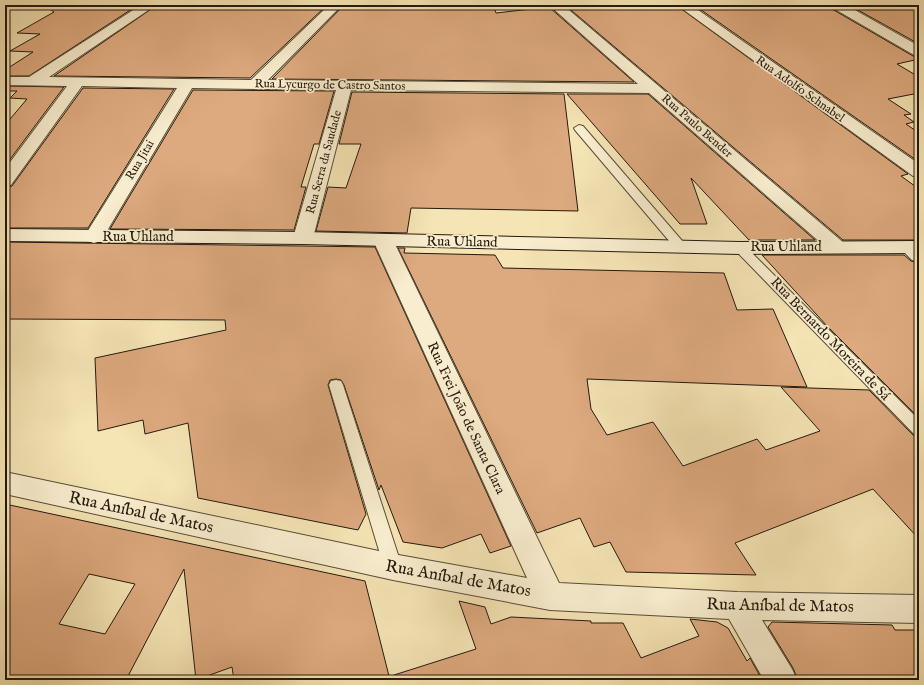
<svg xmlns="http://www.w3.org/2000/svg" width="924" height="685" font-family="'IM FELL English',serif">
	<rect width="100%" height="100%" fill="#f5e4b4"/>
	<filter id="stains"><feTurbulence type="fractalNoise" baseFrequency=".005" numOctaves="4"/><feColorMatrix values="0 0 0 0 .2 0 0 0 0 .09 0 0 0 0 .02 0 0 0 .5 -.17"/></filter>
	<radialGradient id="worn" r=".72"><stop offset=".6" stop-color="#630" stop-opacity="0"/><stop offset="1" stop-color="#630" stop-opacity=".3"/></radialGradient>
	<path fill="#dda97e" stroke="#24190d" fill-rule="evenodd" d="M44,5H138L29,76H5V70L33,52L10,51L40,34L17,33L54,12Z
		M157,5H327L250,78L54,76Z
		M344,5H493L496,13L549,7L634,82L272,79Z
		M565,5H676L908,174L901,176L919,189V240H843Z
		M694,5H830L832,9L913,56L919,57V59L897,64L919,77V93L888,99L911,114L904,115L914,122L906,124L919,133V162Z
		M849,5H919V44Z
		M5,86L64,87L5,166V125L27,99L10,98L17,91H5Z
		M83,88L174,89L88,228H5V187L12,186Z
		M193,90L334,91L319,144H314L301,187H306L294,230L110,229Z
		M352,92L564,94L578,211L411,208L407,233L316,231L328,187L346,188L361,144H339Z
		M567,94H648L815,240H749L691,178L707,224H680Z
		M5,242L375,247L511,546L490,553L481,534L442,548L403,542L381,485L379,490L344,385L341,380L336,379L330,380L328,385L366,514L358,530L198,498L188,423L145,434L143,420L98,431L95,358L226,330L225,320L5,319Z
		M398,248H405L404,253L495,255L503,268L724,273L737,310L773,309L807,387L587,379L591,409L607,435L653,422L683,466L757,439L766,450L820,431L781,387L869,390L913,435L919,437V539L873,489L735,543L756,575L626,572L610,542L594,547L580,518L537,533Z
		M762,255H904L911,261L919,263V418L828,327Z
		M5,504L365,581L390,680H234L232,667L196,680L184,569L126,680H5ZM89,574L135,584L105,634L59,624Z
		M459,601L485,607L491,624L511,617L591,621V623H623L641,658L699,636L690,619L717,622L728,628L747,661L750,658L762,680H395L394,675L476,649Z
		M772,622L892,625L895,630H919V680H798L793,668L768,627Z"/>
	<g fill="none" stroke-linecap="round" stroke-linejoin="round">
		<defs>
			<path id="lane" d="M579,125L583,126L684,243L686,246L684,249H676L575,130L574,128Z
				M740,244L744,245L919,420V436L914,434L736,251L734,248L736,245Z
				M336,380L341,381L343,385L402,567L399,573L393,575L387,573L384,567L329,385L331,381Z"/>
			<path id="street" d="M141,5H156L49,77L251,80L329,5H342L268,80L638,84L549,5H563L844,243L847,247L844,251L837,253L830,251L649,93L351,90L313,238L310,242L303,244L296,242L293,238L336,90L192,88L101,241L94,243L87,241L84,237L177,88L82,86L11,185L5,186V169L67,86L5,85V77H29Z
				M677,5H691L919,164V177L913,176Z
				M831,5H846L919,46V56L914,55L833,8Z
				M383,234L390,236L393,240L559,583L737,592L919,595V623L762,620L792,669L797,680H764L729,619L550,610L393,580L5,494V472L393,554L527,578L373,240L376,236Z
				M909,241L916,243L919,246V262L912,260L899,247L902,243Z"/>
			<path id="secondary" d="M5,229L303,232L740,242L919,241V253L740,254L303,244L5,241Z"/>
		</defs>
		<use href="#lane" stroke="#584c37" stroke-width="2"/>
		<use href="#street" stroke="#584c37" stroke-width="2"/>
		<use href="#secondary" stroke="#24190d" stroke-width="2"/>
		<use href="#lane" fill="#f8edce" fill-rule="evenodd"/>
		<use href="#street" fill="#f8edce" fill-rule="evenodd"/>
		<use href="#secondary" fill="#f8edce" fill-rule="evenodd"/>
	</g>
	<g text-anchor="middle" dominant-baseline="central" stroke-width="3.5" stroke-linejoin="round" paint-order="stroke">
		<g font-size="12" fill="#24190d" stroke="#f8edce">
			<text transform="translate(330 85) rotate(1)">Rua Lycurgo de Castro Santos</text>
			<text transform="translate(800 89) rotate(35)">Rua Adolfo Schnabel</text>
			<text transform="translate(697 126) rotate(41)">Rua Paulo Bender</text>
			<text transform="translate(140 160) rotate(-59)">Rua Jitai</text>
			<text transform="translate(324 162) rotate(-75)">Rua Serra da Saudade</text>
		</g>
		<g font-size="14" fill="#24190d" stroke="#f8edce">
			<text x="138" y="237">Rua Uhland</text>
			<text transform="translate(462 242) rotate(1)">Rua Uhland</text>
			<text x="786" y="247">Rua Uhland</text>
			<text transform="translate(830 339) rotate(46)">Rua Bernardo Moreira de Sá</text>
			<text transform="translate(466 418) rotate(65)">Rua Frei João de Santa Clara</text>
		</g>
		<g font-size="17" fill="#24190d" stroke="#f8edce">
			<text transform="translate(141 513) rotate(12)">Rua Aníbal de Matos</text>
			<text transform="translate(458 579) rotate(10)">Rua Aníbal de Matos</text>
			<text transform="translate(780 606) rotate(1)">Rua Aníbal de Matos</text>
		</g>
	</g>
	<rect width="924" height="685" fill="none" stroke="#f5e4b4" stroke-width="20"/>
	<rect x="6" y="6" width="912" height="673" fill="none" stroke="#24190d" stroke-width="2"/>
	<rect x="10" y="10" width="904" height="665" fill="none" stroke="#24190d"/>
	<rect width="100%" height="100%" filter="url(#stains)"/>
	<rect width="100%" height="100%" fill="url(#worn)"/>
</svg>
